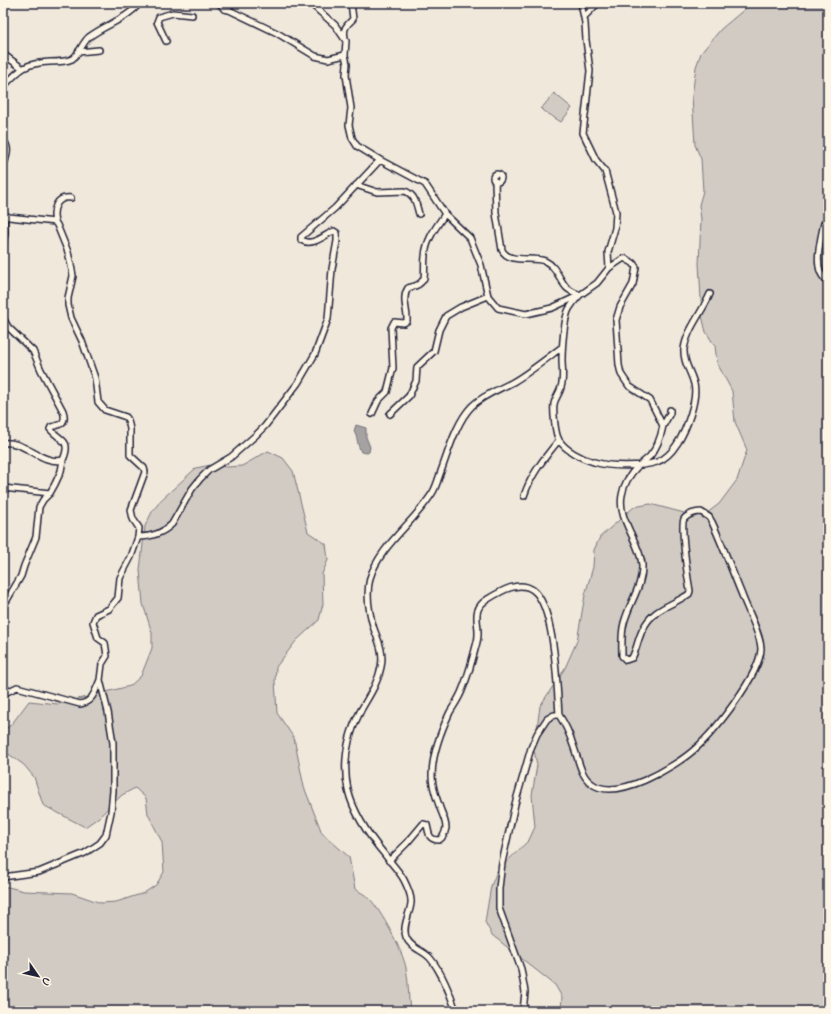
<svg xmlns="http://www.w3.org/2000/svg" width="831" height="1014" font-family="Mynerve,sans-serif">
	<rect width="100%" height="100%" fill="#efe8db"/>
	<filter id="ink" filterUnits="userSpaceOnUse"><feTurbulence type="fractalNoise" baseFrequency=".025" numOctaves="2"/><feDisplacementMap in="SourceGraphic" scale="8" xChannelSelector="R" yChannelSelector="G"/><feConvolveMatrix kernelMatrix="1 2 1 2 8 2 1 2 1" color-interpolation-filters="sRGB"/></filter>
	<g filter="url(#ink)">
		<path fill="#d1cbc3" stroke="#7a767f" d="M752,3H828V1011H561L562,997L555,985L492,935L485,922L491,886L497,871L529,840L535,827L532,795L537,765L534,750L540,706L565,668L577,641L585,595L593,567L594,550L600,537L634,507L650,504L692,515L707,513L719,504L737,480L747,450L735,422L732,391L717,363L715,346L706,332L702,316L699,264L701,219L699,205L703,191L701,159L695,145L692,96L696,67L701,53L721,29Z
			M554,93L572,108L561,122L541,109Z
			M268,451L283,458L293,471L308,532L326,544L328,560L322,574L323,604L319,620L296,641L276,667L275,681L277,713L294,738L304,787L322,833L349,857L355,889C360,892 366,895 370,899C381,911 403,951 406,968C409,982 408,997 410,1011H3V887H8L24,891L72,893L101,903L116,902L144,893L156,885L164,872L162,842L148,814L146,798L135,788L122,795L98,818L85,827L43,805L34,777L24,765L3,750V730L11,725L29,701L58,704L130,686L141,676L152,648V633L143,604L140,570L145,526L152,512L161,500L196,468L211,465L227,467L242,466Z"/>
		<path fill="#a6a2a2" stroke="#716f79" d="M356,425L366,428V437L370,447L369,452L367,453L361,452C357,445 358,438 354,431Z"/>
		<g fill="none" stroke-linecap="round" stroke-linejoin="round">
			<defs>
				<path id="street" d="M219,3L224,9L229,10L277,33L315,56L328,59L345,55L346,41L335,25L310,3
					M581,3L585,23L586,40L590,71L583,133L596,160L605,171L616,212L615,228L608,252L609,268
					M584,17L598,3
					M345,38C343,28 346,26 353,19L351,3
					M166,41L157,22L159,17L173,13L192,15
					M78,52L99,50
					M3,54L22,68
					M345,55L347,64L346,75L351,108L349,125L352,138L357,146L380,160L425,184L445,214L470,238L481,265L488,296L498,308L526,314L552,308L580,295L597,283L609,268L624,258L633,263L636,267L633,284L620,307L616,320L619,365L621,374L629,386L650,400L663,426L670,413V410
					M3,87C20,69 25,63 50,62C57,62 65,62 72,59C79,55 82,43 89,37C106,24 126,20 140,3
					M3,140C11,148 6,158 3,167
					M493 178a4 4 0 1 1 8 0a4 4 0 1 1-8 0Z
					M495,181L496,213L502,250C509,264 532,256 545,261C556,266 559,279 566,287C569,291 576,293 580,295C576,299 572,304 569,309C564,318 562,349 562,360C562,368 564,379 561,387C560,393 555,398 554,404C553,410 555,434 559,440C565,450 582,459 594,462C610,467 641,467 657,462C665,459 672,452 677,444C686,431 698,399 694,384C691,371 683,363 684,349C687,329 702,313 710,294
					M356,185L377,192L405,191C415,195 416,203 419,214
					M3,214L9,217L55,222L57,225L68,252L72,270L73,276L68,298V305L71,318L82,341L95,378L98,402L105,410L126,417L128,420L130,429V455L144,468L145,472L131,510L133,519L139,528L138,537L131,557L120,578L118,598L109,609L96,615L93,622L98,638L105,643L106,649L107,656L102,664L100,680L108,712L113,743V791L111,812L106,835L100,843L85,853L39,872L3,877
					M828,221L824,223C821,238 811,272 828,281
					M55,222C52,210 56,196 71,198
					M3,244L5,233L4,216
					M3,318L8,327L33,351L41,370L63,411C67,423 61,425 51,427L50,429C60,441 72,439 63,460C41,465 25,440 3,443
					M372,414L378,401L387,392L393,368L391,328L394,322L404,323L407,321C408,310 401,299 408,288C415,286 421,285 424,278C425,271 424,264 425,256C426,240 436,227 445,214
					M390,414L409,396L416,381L417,367L434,351L439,330L446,316L461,307L488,296
					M3,488L50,493
					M524,496C531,474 545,457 559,440
					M138,537C151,537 162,534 172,524L192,489L200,479L209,470L231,457L256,435L265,426L298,383L315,354L328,319L332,269L337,241V233L334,231C324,235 313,247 301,240V237L335,208L380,160
					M3,607L21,576L24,566L36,537L39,507L43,500L50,493L55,484L61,471L63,460
					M3,694L17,687L80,704C93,702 95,691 100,680
					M389,861L407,843L423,824L427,825C429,833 428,840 439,840C443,838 445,833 446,828C446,821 442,814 440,808C436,797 432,787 432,776C432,754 441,731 450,712C455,704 460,697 463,688C469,674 473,657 477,642C482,625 468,611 488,599C501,591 519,580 533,590C555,606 557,687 559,715
					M456,1011C450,994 442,972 430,958C423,950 410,948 406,937C402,926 410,914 411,903C412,896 407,886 404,880C399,871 391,863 385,855C369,836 354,815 348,790C342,761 347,736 361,710C369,696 378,683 381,667C384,653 379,642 374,629C369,613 366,594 370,578C380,545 415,522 433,492C436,487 438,480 440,474C448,453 456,422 472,406C483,395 500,389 513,382C530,372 546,359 562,347
					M523,1011L525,992L521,969L499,908V888L502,863L515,804L531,748L537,734L547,719L554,715H559C565,724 570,735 573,745C578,757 580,775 591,783C615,803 675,767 695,749C714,732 760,675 761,649C761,635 747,609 742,595C732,571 723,546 712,522L709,517L701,512C696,512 688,514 684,519C680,525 688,580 690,591L689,594C671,606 653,608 643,629C638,638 637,649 632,658L626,660L622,656C622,645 621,633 624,623C629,603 643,586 642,565C640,541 617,520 622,495C624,483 630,474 638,466C642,463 646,460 650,456C657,448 661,436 663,426"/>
			</defs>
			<use href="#street" stroke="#22223b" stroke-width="8"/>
			<use href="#street" stroke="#fcf5e5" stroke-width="5"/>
		</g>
	</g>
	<rect width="831" height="1014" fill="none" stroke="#fcf5e5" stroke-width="16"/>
	<rect x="8" y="8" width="815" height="998" fill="none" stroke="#22223b" stroke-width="1.5" filter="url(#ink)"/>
	<g transform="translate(38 976) rotate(124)" stroke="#fcf5e5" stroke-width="3" paint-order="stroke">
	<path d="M0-3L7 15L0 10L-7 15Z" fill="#22223b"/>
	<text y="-6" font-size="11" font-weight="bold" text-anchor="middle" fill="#22223b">U</text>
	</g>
</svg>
